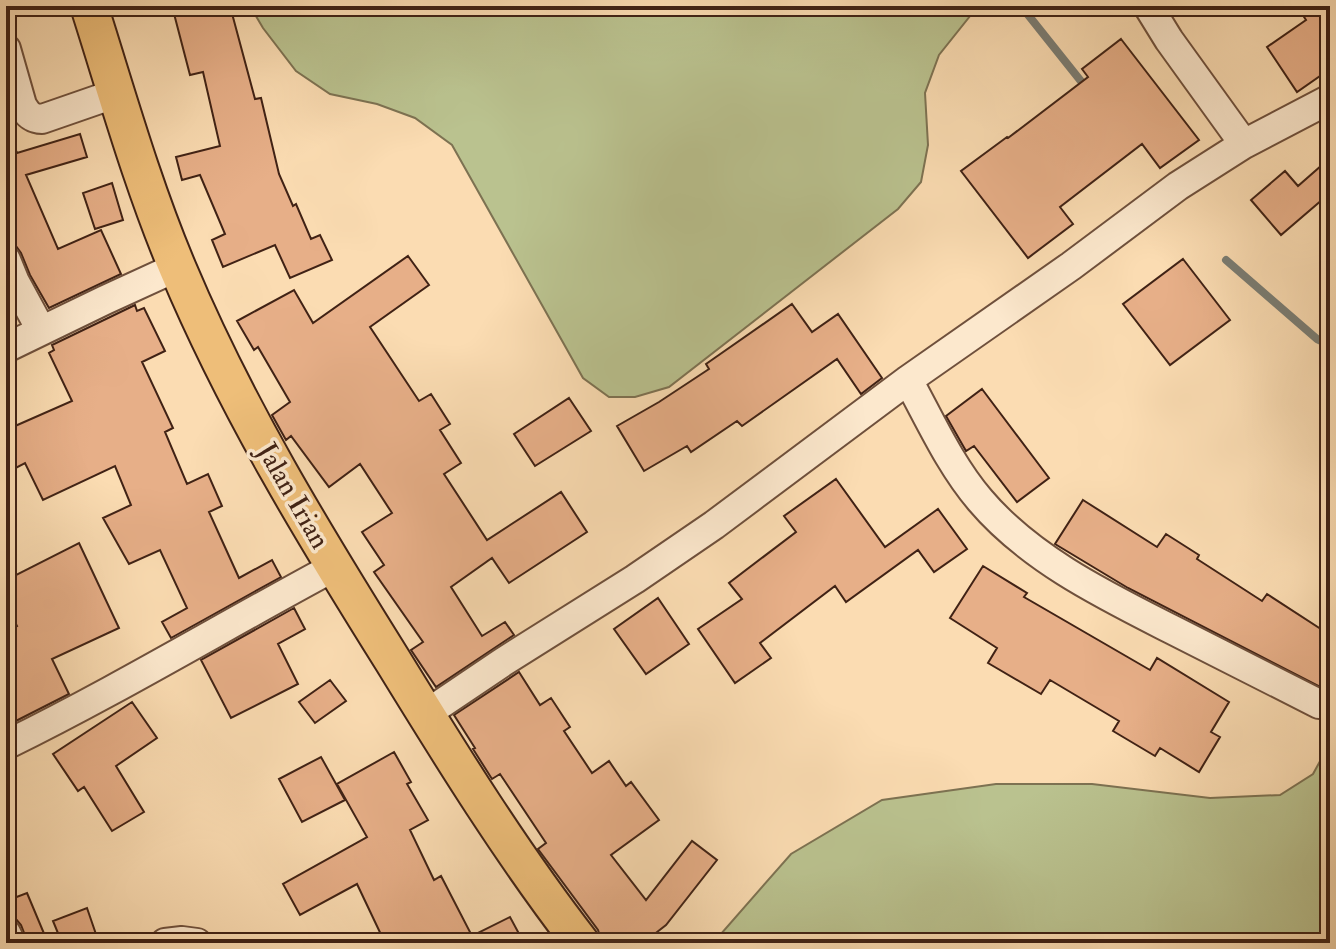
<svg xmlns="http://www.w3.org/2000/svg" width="1336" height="949" font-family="'IM FELL Double Pica',serif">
	<rect width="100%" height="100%" fill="#fbdcb2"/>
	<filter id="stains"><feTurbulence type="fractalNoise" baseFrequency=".0025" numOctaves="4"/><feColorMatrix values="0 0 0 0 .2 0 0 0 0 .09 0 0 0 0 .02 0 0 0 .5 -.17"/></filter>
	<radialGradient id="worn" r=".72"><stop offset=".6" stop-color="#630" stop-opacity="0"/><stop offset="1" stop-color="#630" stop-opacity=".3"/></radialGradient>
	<path fill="#bac28f" stroke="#7d7252" stroke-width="2" d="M250,6H978L939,55L925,93L928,145L921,182L898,209L669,387L635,397H609L583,378L452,145L415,118L377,104L330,94L296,71L263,28Z
		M1330,743V943H713L791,854L882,800L996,784H1092L1210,798L1280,795L1313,774Z"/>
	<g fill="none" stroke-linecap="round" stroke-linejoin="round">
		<path stroke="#7a7d74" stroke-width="8" d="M1021,6L1088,90
			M1226,260L1317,339L1330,345"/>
	</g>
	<path fill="#e7af88" stroke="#402215" stroke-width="2" d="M172,6H230L255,99L261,98L279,174L293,206L296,204L311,239L320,235L332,260L290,278L275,245L223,267L212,240L225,234L200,175L182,180L176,157L220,146L203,72L190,75Z
		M1297,6H1330V69L1297,92L1267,47L1306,20Z
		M1121,39L1199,140L1160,168L1142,144L1060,207L1073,224L1028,258L961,171L1007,137L1008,138L1088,77L1082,69Z
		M6,128L17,153L80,134L87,157L26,175L58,249L101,230L121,274L49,308L30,275L21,253L16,246L6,243Z
		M1330,158V193L1281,235L1251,200L1285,171L1298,186Z
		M112,183L123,220L95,229L83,193Z
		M408,256L429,285L370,327L419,401L431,394L450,424L440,430L461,463L444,474L487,540L561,492L587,532L509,583L492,558L451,587L482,636L505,622L514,635L436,687L411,650L423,642L374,572L384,565L362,532L392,513L360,464L329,487L291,436L286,440L272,415L290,402L258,347L254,350L237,321L294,290L313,323Z
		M1183,259L1230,320L1170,365L1123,304Z
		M792,304L812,332L838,314L882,378L861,394L837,359L742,426L737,421L691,452L687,446L644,471L617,426L659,402L709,369L706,364Z
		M135,305L137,311L144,308L165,351L142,362L173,428L165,432L187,484L208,474L222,506L209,512L239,578L272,560L281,577L171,638L162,622L187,608L160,550L129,564L103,518L131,505L115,466L43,500L25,463L6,473V430L72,401L49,353L54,350L52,345Z
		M982,389L1049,478L1017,502L974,446L966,451L946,416Z
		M569,398L591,431L535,466L514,434Z
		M836,479L885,547L938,509L967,549L934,572L918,550L846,602L835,586L760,643L771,658L735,683L698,629L742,599L729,583L796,532L784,516Z
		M1083,500L1157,547L1166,534L1199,555L1197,559L1262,601L1267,594L1330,635V692L1128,588L1055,544Z
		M79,543L119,628L52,659L69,694L6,726V632L17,626L6,604V580Z
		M983,566L1027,593L1024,597L1150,670L1157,658L1229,702L1211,732L1220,737L1199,772L1160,748L1155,756L1113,731L1119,721L1050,680L1041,694L988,663L997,648L950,618Z
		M658,598L689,644L646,674L614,629Z
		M294,608L305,629L278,644L298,684L231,718L201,660Z
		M519,672L540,705L551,698L570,727L564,731L592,773L609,761L626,786L631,782L659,820L611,855L646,900L692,841L717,860L666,925L643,943H602L598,930L538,849L546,843L500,774L492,779L473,749L475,748L454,715Z
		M330,680L346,701L315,723L299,702Z
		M132,702L157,738L116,766L144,812L112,831L84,787L78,791L53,754Z
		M394,752L411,782L407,784L428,820L410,830L434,880L441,876L472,936L510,917L524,943H385L357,884L300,915L283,884L367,837L337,784Z
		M321,757L345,800L302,822L279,779Z
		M27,893L48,943H28L21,925L15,918L6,916V901Z
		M87,908L99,943H62L53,921Z"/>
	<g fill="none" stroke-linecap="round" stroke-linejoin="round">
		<defs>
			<path id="minor" d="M1148,6L1169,40L1244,144
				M6,49L22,105C27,114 32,119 42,119L117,93
				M6,260L15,282L41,330
				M6,348L105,300L177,267
				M908,380C930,420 950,465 980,500C1030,559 1104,595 1171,629C1220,654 1269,679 1319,704
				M426,714L503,662L635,579L714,525L908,380L1071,266L1178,186L1244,144L1330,99
				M6,745C118,690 224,626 334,567
				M6,933L11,943
				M165,943L182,941L197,943"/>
			<path id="major" d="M89,6C117,94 142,184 178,269C236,407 314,535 393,661C452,757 512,854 581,943"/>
		</defs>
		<use href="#minor" stroke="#6f503c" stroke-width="32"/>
		<use href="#major" stroke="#402215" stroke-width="40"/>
		<use href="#minor" stroke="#fce8cd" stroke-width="28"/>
		<use href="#major" stroke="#eebe79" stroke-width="36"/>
	</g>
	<g text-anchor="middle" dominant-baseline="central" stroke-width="7" stroke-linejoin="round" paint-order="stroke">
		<g font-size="28" fill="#402215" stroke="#fce8cd">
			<text transform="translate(293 496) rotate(60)">Jalan Irian</text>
		</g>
	</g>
	<rect width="1336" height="949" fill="none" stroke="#fbdcb2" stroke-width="32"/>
	<rect x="8" y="8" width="1320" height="933" fill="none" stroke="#402215" stroke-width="4"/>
	<rect x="16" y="16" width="1304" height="917" fill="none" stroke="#402215" stroke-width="2"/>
	<rect width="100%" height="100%" filter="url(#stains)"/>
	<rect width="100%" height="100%" fill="url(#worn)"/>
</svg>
